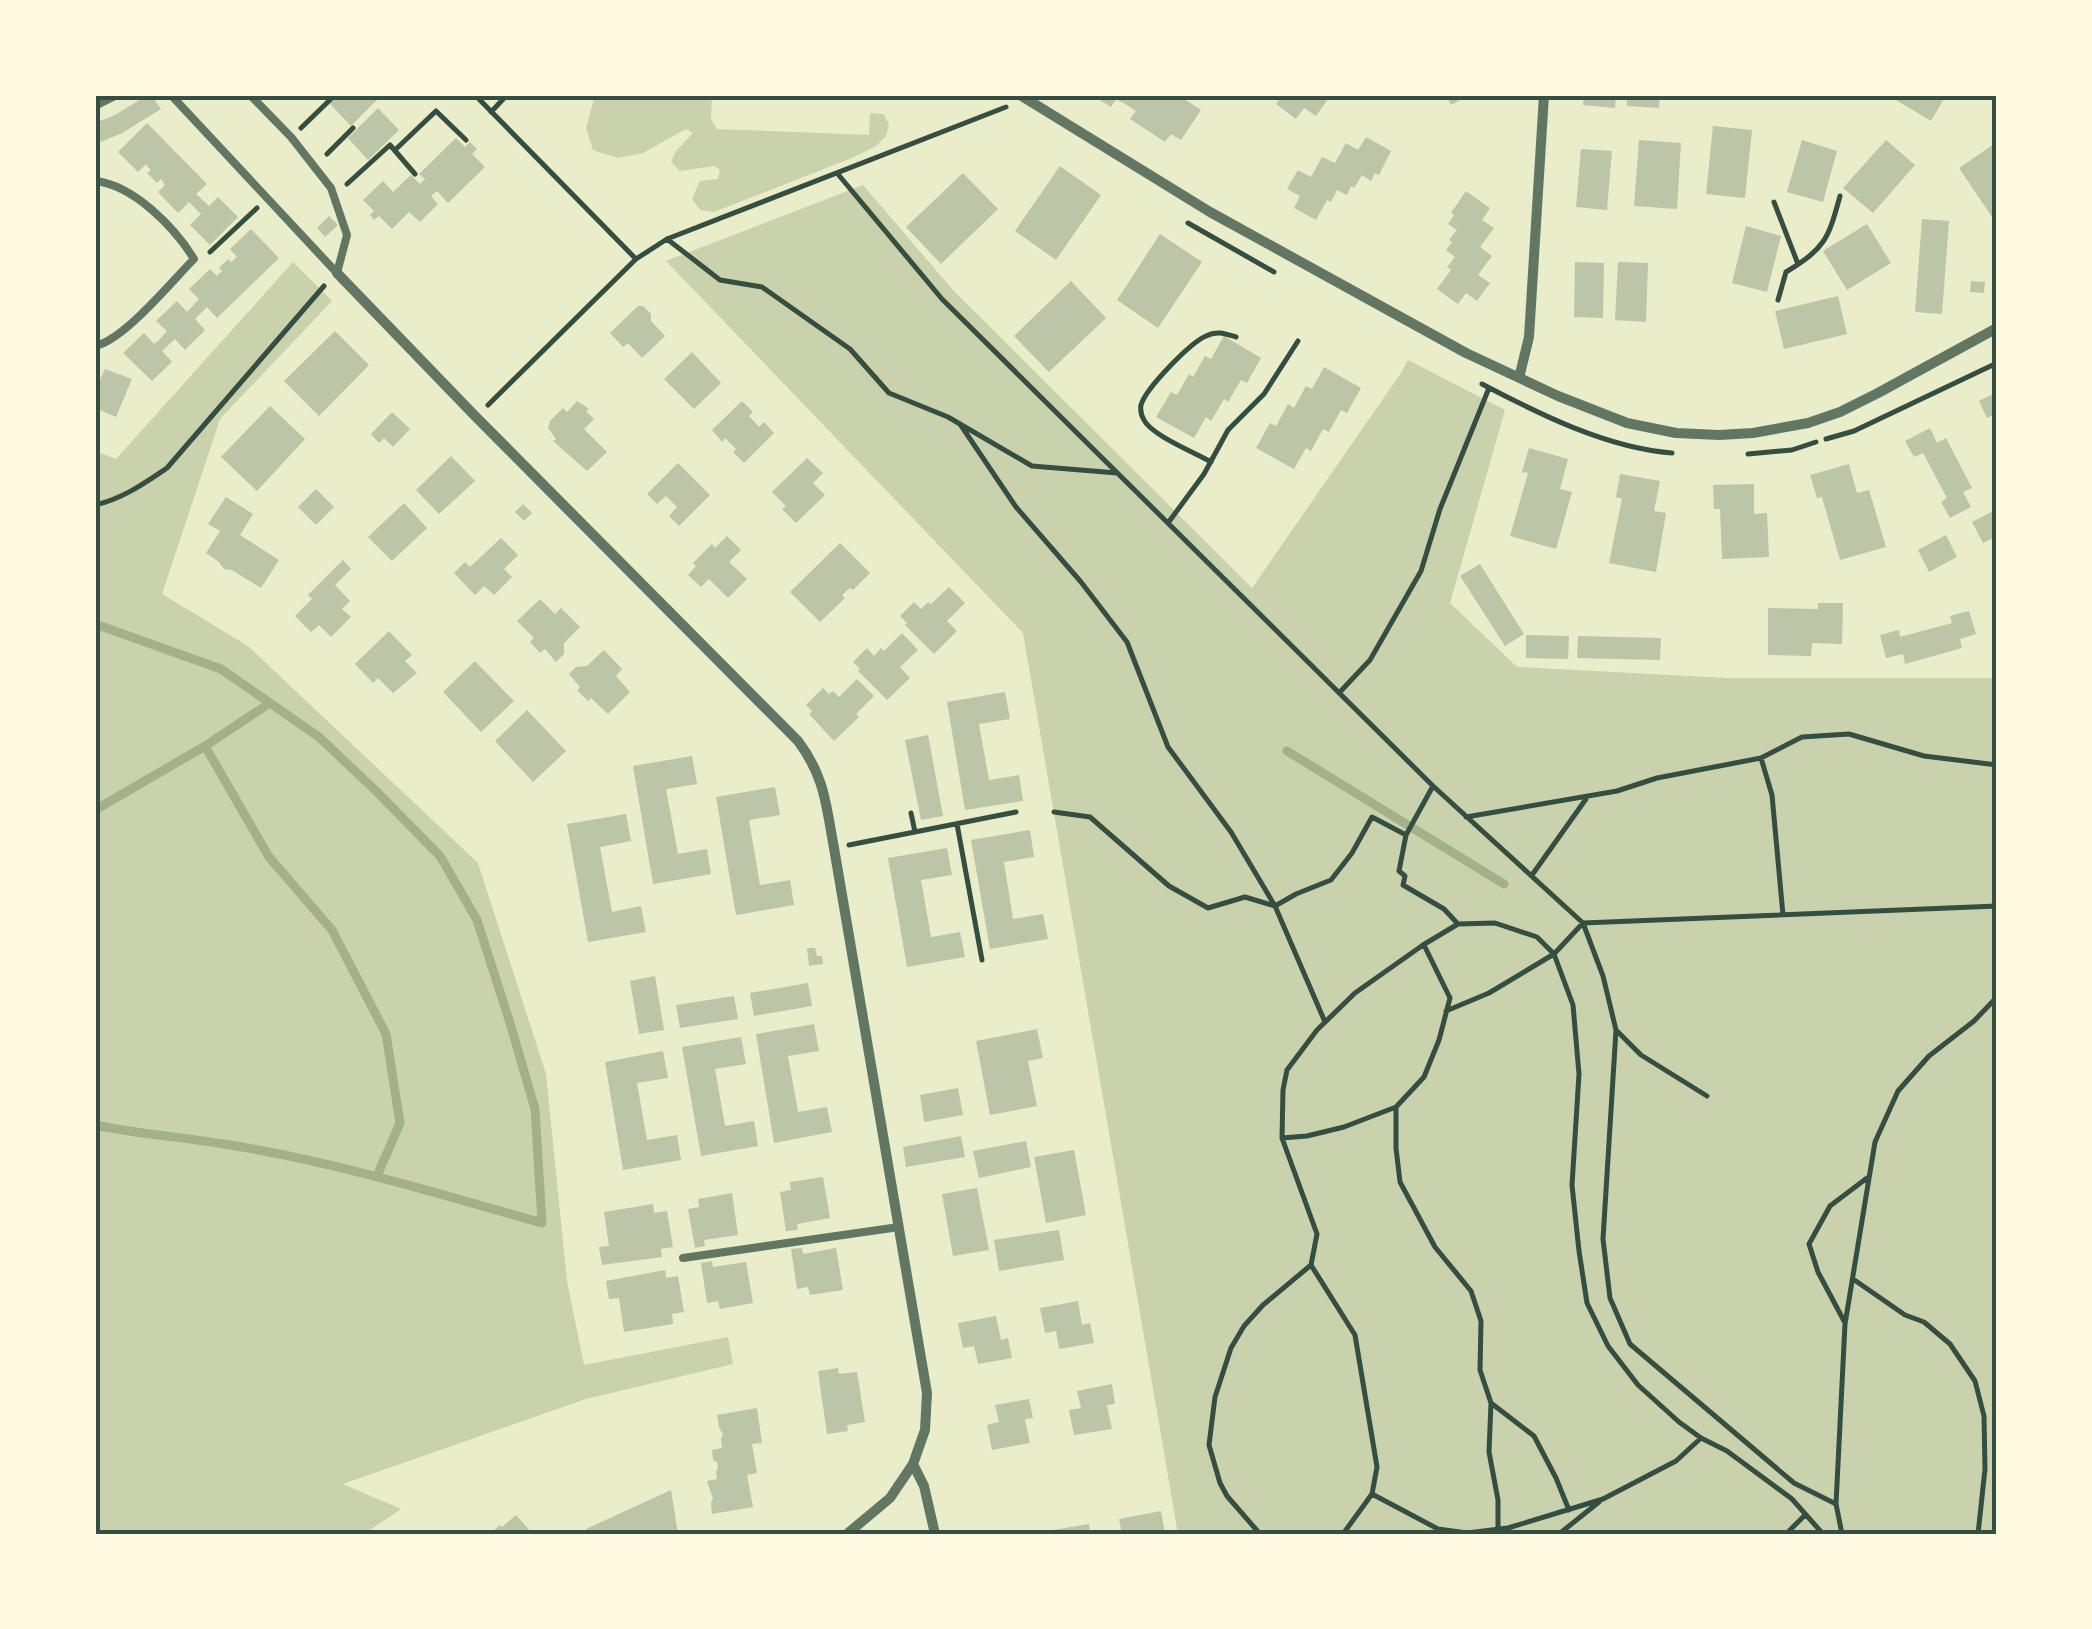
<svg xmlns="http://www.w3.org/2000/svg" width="2092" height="1629" font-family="'Playfair Display',serif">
	<rect width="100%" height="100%" fill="#e9edc9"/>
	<path fill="#cad2ad" d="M595,95H712L711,119L717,129L869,135L870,113L884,114L889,125L886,136L876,146L852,158L714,212L700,210L692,199L700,181L718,179L720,170L714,166L680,171L671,162L676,151L693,133L686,129L643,153L618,158L593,150L586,128Z
		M863,185L952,289L1252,588L1401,373L1408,360L1505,410L1450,603L1517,667L1726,678H1997V1534H1178L1023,633L666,261Z
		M293,262L332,301L220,419L162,594L248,646L478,863L546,1074L567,1281L584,1365L728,1337L733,1364L586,1399L343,1484L401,1509L364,1534H95V451L116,459Z"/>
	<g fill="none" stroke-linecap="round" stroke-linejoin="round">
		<path stroke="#a3b18a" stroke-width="9" d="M95,624L221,669L319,737L375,790L440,856L477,920L510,1023L535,1109L542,1223C437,1193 332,1161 224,1144C181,1137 138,1134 95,1125
			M270,703L205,746L269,857L332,930L386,1034L400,1123L377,1176
			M1287,751L1504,884
			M95,810L205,746"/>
	</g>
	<path fill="#bcc5a7" d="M148,95H151L161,109L122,133L101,142L95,123L115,115Z
		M339,95H382L351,126L330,104Z
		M1092,95H1178L1201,110L1181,140L1171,134L1165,142L1130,119L1136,111L1127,105L1116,99L1111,107Z
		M1282,95H1323L1328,99L1316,116L1304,108L1296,119L1276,104Z
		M1446,95H1469L1451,105Z
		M1584,95H1616L1615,108L1583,105Z
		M1627,95H1660L1659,108L1627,106Z
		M1899,95H1946L1931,121L1896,100Z
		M378,108L399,130L368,160L348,138Z
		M147,123L207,184L196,194L209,206L218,197L238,217L210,245L190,225L201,214L189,202L178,213L158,192L165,185L161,179L157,183L147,173L151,170L148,167L146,164L138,172L118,152Z
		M1713,126L1752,130L1745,198L1706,194Z
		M1366,137L1391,151L1379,175L1375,173L1371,181L1362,175L1354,188L1351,186L1347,195L1337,190L1331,202L1327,200L1316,220L1294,208L1300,196L1287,189L1298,170L1311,177L1322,157L1335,163L1346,143L1358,150Z
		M456,138L465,147L470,142L477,149L472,154L485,167L448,203L437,191L431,196L438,204L420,222L409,212L392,229L379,216L374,220L370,215L374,211L363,200L383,181L393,192L411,175L420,184L425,179L419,174Z
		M1639,140L1681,143L1677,209L1634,206Z
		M1802,140L1837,151L1823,202L1787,192Z
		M1886,140L1915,165L1873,213L1843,188Z
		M1997,142V218L1994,220L1959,168Z
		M1581,149L1612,151L1607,210L1576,207Z
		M1060,166L1101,195L1056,260L1015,231Z
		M963,173L998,209L941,264L906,227Z
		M1466,191L1490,208L1482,220L1494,228L1480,247L1492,256L1478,275L1490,283L1477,301L1466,293L1458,304L1437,289L1451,270L1447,267L1455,257L1446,250L1452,242L1449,240L1457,230L1448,224L1454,215L1451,213Z
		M329,216L338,225L325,237L317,228Z
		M1922,219L1949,221L1942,314L1915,312Z
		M1867,224L1891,263L1847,290L1823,251Z
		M1746,226L1781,236L1767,292L1732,283Z
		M251,229L279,258L217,318L207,307L195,319L205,330L185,350L175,339L162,351L172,362L152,381L123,353L144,333L154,344L158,341L167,331L156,321L177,301L187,312L199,299L189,289L210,269L217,276L222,271L219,268L228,259L231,262L237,257L230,249Z
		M1160,234L1202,262L1158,328L1117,300Z
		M1575,262L1604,263L1603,318L1574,317Z
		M1618,262L1648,263L1646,322L1615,320Z
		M1071,281L1106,318L1049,372L1014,336Z
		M1971,281L1985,282L1984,293L1970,292Z
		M1838,296L1847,334L1784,349L1775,311Z
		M638,306H643L651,314V321L665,336L642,358L628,343L623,347L610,333Z
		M335,331L369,365L319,416L284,381Z
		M1224,336L1261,358L1247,383L1241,380L1228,402L1224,399L1211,421L1206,417L1194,438L1156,417L1171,392L1177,395L1189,374L1193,377L1205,356L1211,359Z
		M692,352L721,383L694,409L664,379Z
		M1324,367L1361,388L1347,413L1341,410L1329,432L1323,429L1311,451L1306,448L1294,469L1256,448L1270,423L1276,426L1288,404L1294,408L1306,386L1312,389Z
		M105,369L132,379L116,417L95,408V380L99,382Z
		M1997,392V413L1987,418L1979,401Z
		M577,401L589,409L586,411L594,419L584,429L607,452L587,471L553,441L556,439L548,428L550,421L563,408L567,412Z
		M742,401L753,412L749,416L759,427L764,422L774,433L744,463L733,452L736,449L725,438L722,442L712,430Z
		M270,406L305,439L257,491L221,457Z
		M392,412L410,429L393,447L384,438L379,443L371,434Z
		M1930,428L1937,443L1946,438L1972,488L1963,492L1971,507L1950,518L1941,502L1947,498L1923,453L1914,457L1905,441Z
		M1529,448L1568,459L1560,489L1572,492L1556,549L1510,536L1528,473L1522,472Z
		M451,456L475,481L439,514L416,490Z
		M807,458L823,473L813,483L825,495L796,523L782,509L786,506L772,492Z
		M678,463L710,495L679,526L669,516L677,507L666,496L657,504L647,494Z
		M1849,464L1857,493L1869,490L1886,547L1840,560L1822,497L1817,498L1810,475Z
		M1620,474L1660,481L1654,511L1666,513L1656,572L1609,563L1622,499L1616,497Z
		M1754,484V514L1767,513L1769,557L1722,559L1720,509H1714L1713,485Z
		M316,489L334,507L316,525L298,507Z
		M226,497L253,514L240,535L279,560L261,588L232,570L224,569L219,562L206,553L220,531L208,524Z
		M404,503L427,528L392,561L368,537Z
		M523,504L532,513L524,521L515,512Z
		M1997,509V536L1983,543L1972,522Z
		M1946,535L1957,557L1929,572L1918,550Z
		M727,536L741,550L729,562L747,579L728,598L709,579L701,587L688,575L696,566L693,563L712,544L715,548Z
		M501,538L518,555L504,569L512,577L494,595L484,586L475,595L454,573L465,562L470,567Z
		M840,543L870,573L853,590L850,588L842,595L845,598L820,622L790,592Z
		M343,560L351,569L335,585L350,601L342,609L351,617L331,637L319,625L311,632L295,616L312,599L308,595Z
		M1480,564L1524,634L1505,646L1460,576Z
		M949,587L965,603L947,621L957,631L934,654L905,625L907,623L900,616L914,602L921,609L928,602L931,604Z
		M540,599L555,614L561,608L580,627L564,643V654L556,662L545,649L540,653L530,642L534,638L517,621Z
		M1818,603H1843L1842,644L1812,643L1811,656L1768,655V608L1818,609Z
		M1969,611L1976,634L1960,639L1962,648L1905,664L1903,654L1886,658L1880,635L1899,630L1900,637L1952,623L1950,616Z
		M389,631L412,655L405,661L417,673L393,693L378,678L373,683L355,664Z
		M902,633L918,650L900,667L910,678L887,700L858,671L860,669L853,662L867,648L874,656L881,648L884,651Z
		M1526,635L1569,636L1568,659L1526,658Z
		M1578,636L1661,638L1660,660L1577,658Z
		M604,650L622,669L616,676L630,692L608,714L591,698L588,701L577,690L580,687L569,674L576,667L587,666Z
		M475,661L514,701L481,732L443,692Z
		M857,679L874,696L856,714L859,717L834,741L809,714L812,711L806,705L823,688L829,694L833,691L839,697Z
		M1005,692L1010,719L979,724L989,780L1019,775L1023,801L965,810L947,702Z
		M527,710L566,751L533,782L495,741Z
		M928,735L943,816L921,820L905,740Z
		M692,756L697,784L666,789L678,854L707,849L711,874L653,884L633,766Z
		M775,787L780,815L749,820L760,885L790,880L794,905L736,915L716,797Z
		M626,814L631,841L600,847L612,912L641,906L646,932L588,942L567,824Z
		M1030,830L1034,857L1004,862L1013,919L1043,914L1048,939L990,949L971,840Z
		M947,848L952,875L921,880L931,937L960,932L965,957L907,967L888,858Z
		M807,948H815L817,956H822L823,964L809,966Z
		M655,976L664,1030L639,1034L630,981Z
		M808,983L812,1006L754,1016L750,993Z
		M734,996L738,1019L680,1028L676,1005Z
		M814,1024L819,1051L788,1056L798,1112L827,1107L832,1132L774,1143L756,1034Z
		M1037,1029L1043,1058L1028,1061L1037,1106L990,1115L976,1041Z
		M741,1037L746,1064L715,1069L725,1126L754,1121L758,1146L701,1156L682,1047Z
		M663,1051L668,1078L637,1083L647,1140L677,1135L681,1160L623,1170L605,1062Z
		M958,1088L963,1115L924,1122L920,1095Z
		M961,1136L965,1157L906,1167L903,1147Z
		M1026,1141L1031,1167L979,1178L973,1151Z
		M1074,1150L1086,1215L1046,1223L1034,1157Z
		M823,1177L830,1218L797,1224L798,1230L786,1231L780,1192L791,1190L790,1182Z
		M977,1188L989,1250L953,1256L942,1194Z
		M732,1193L738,1235L704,1240L705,1246L695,1248L688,1209L699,1207L698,1199Z
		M653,1204L654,1213L667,1211L673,1247L661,1249L662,1257L602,1265L599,1247L609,1246L604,1212Z
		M1059,1230L1064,1260L999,1271L994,1240Z
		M802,1248L803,1254L836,1248L843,1290L810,1295L808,1287L797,1289L791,1249Z
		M712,1261L713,1267L746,1262L753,1303L720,1309L718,1301L707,1303L701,1263Z
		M665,1270L666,1278L678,1276L684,1312L672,1314L673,1324L624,1332L619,1298L609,1299L606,1281Z
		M1078,1301L1082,1325L1090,1323L1094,1343L1059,1349L1056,1331L1045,1333L1040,1308Z
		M996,1316L1001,1340L1008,1338L1012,1358L978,1364L974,1346L963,1348L958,1323Z
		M838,1368L839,1374L857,1372L865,1422L847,1425L848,1431L827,1434L818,1371Z
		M1112,1384L1115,1404L1107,1405L1112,1429L1074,1435L1069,1410L1081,1408L1077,1391Z
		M1029,1399L1033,1418L1025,1419L1030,1443L992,1450L987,1425L999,1422L995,1405Z
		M757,1408L762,1443L752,1444L757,1473L747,1475L753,1507L712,1514L711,1503L713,1499L707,1481L717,1479L716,1472L718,1468L717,1462L713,1460L712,1450L722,1448L721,1439L723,1435L719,1427L717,1415Z
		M671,1490L678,1534H590L586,1529Z
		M1161,1511L1165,1534H1122L1119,1519Z
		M516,1515L533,1534H490L500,1525L502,1527Z
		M1089,1524L1090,1534H1042L1041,1532Z"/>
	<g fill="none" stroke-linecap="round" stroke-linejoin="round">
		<path stroke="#344e41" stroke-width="5" d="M475,95L636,259
			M491,112L507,95
			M301,128L335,95
			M395,150L436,111L466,140
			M327,154L353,128
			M837,173L942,299L1433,786L1583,923L1603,976L1616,1030L1603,1239L1610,1298L1630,1344L1794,1483L1836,1504L1842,1534
			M347,184L390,145L415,174
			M1774,202L1798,264
			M1188,223L1274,272
			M667,239L720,280L762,287L850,349L889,393L948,417L1032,466L1117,473
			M210,252L257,208
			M1778,300L1786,272C1825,248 1828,240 1840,196
			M1482,384C1539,414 1607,448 1672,453
			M488,405L636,259L667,239L1006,107
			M960,424L1016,507L1081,582L1127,642L1168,747L1231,832L1275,906L1325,1022
			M1826,439L1854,431L1997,363
			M1748,454L1792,450L1816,442
			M1211,462C1196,453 1151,435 1144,420C1141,415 1140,411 1141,405C1146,388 1190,343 1206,336C1217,330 1226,334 1236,337
			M95,505C122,499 145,483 167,468L324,286
			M1168,523L1204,474L1228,430L1264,394L1298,341
			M1339,693L1370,660L1421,571L1440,509L1489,388
			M1761,758L1772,795L1783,915
			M1054,812L1090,817L1169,886L1208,908L1245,897L1275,906L1296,894L1331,880L1352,853L1372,817L1406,835L1433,786
			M911,813L915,832
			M1466,817L1617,791L1657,778L1761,758L1802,737L1849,734L1924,756L1997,765
			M957,824L982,960
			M1406,835L1399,871L1405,876L1403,885L1444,909L1458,924
			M849,845L1016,812
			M1532,875L1586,799
			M1446,1011L1489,993L1554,954L1583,923L1997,906
			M1616,1030L1641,1055L1707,1096
			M1396,1107V1148L1400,1182L1435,1247L1471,1291L1481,1321L1480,1370L1491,1403L1534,1436L1556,1478L1569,1510
			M1282,1138L1307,1136L1344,1127L1396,1107L1424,1077L1439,1040L1450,998L1424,945
			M1311,1265L1355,1335L1377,1467L1372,1494L1343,1534
			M1853,1279L1905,1315L1924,1322L1950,1344L1975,1381L1984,1416L1985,1469L1978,1534
			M1844,1321L1818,1272L1809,1244L1830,1206L1867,1178
			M1491,1403L1489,1452L1498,1500V1534
			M1372,1494L1438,1529L1467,1533L1508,1528L1603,1499L1676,1461L1701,1438
			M1836,1504L1845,1324L1875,1142L1898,1091L1929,1056L1974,1021L1997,997
			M1260,1534L1227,1496L1220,1483L1209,1445L1215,1397L1231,1348L1244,1326L1263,1305L1311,1265L1317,1234L1282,1138L1283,1090L1287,1070L1317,1030L1355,993L1423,945L1458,924L1495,923L1537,937L1554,954L1573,1005L1579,1074L1572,1185L1579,1251L1587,1303L1608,1346L1638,1385L1679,1422L1701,1438L1727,1451L1792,1499L1823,1534
			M1559,1534L1599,1502
			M1786,1534L1805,1515"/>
		<path stroke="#617663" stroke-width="8" d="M171,95L337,273
			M250,95L291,137L331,188L347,235L337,273
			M95,106L117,95
			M95,181C134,185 175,228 194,259C171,282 124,340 95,346
			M683,1258L899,1227"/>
		<path stroke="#617663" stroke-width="10" d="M1020,95L1210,212L1466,353L1558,396L1627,423L1676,433L1719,435L1753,433L1808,423L1840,412L1878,393L1997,328
			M337,273L476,417L798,741C825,777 826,805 834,848L927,1393L925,1430L913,1464L924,1486L935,1534
			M1519,378L1529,337L1544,95
			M847,1534L890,1498L913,1464"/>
	</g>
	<rect width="2092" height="1629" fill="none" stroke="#fefae0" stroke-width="195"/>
	<rect x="98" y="98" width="1896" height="1434" fill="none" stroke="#344e41" stroke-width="4"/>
</svg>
